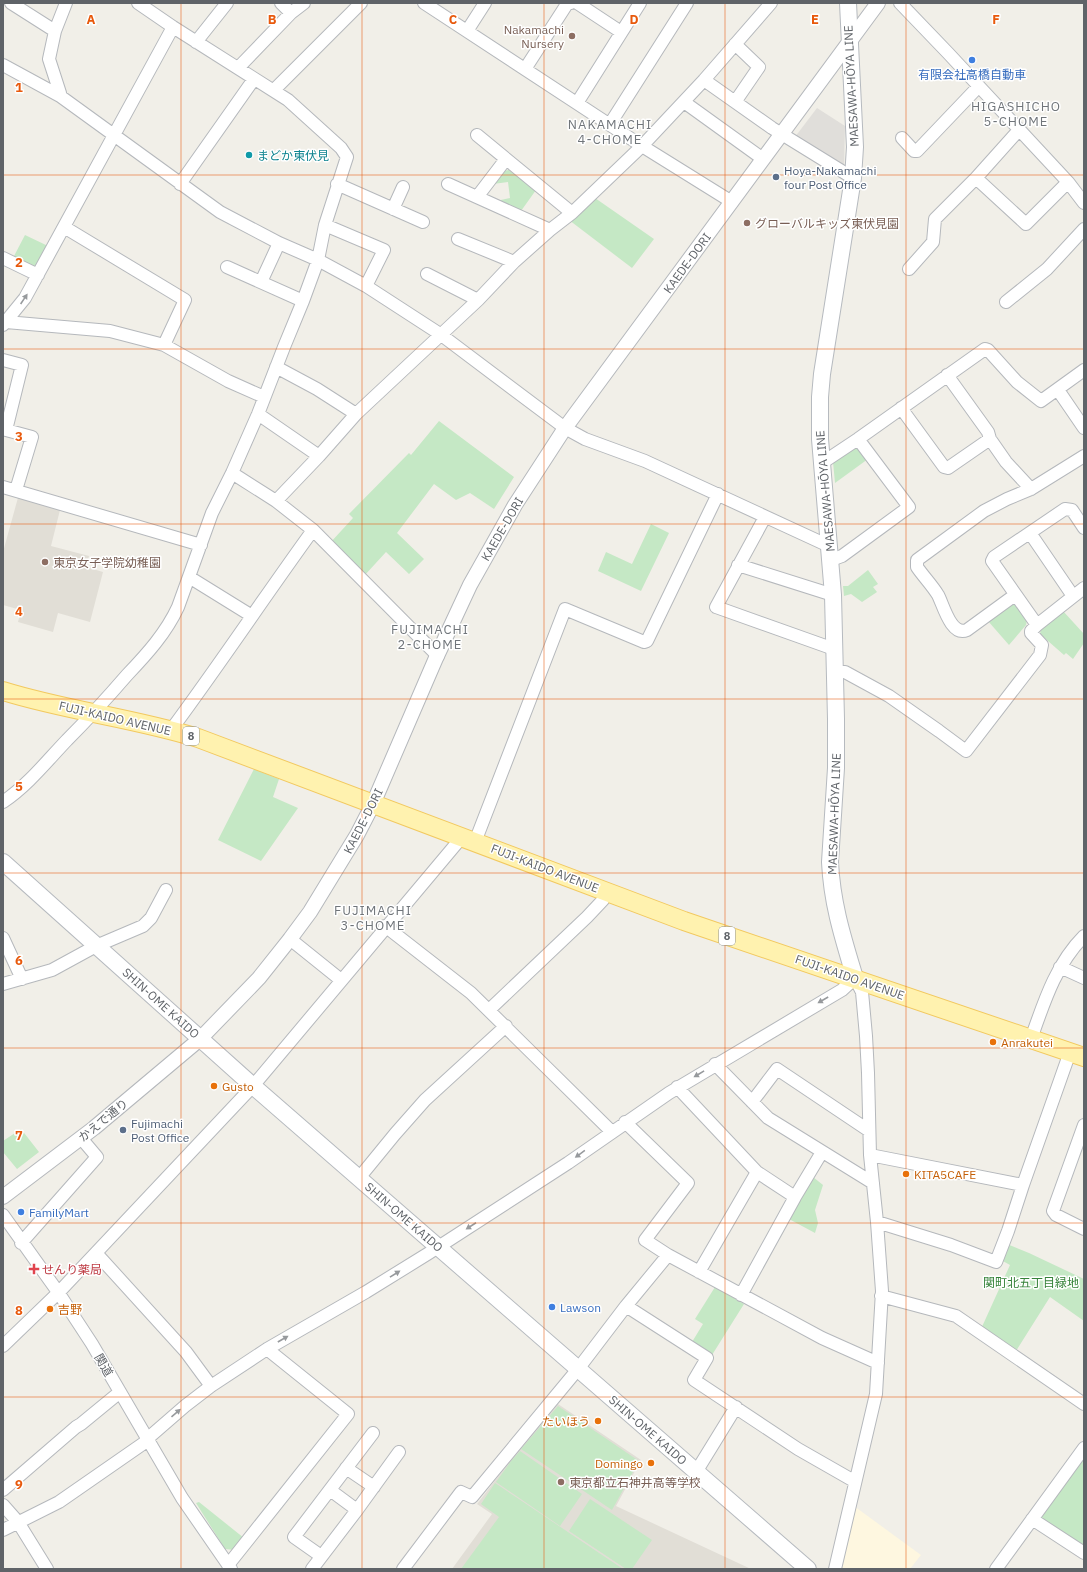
<svg xmlns="http://www.w3.org/2000/svg" width="1087" height="1572" font-family="'IBM Plex Sans','Noto Sans JP',sans-serif">
	<rect width="100%" height="100%" fill="#f1efe8"/>
	<path fill="#fef7e0" d="M854,1506L921,1555L910,1569H842Z"/>
	<path fill="#e0deda" d="M817,108L845,126L844,166L795,137Z"/>
	<path fill="#e1ded6" d="M19,494L61,506L51,546L89,556L86,567L103,572L90,622L58,613L53,632L18,622L21,610L3,605V552Z
		M558,1404L641,1460L616,1506L751,1569H452L492,1514L477,1504L511,1460Z"/>
	<path fill="#c5e8c5" d="M509,170L536,190L521,211L496,201L510,198L508,182L493,184L503,171Z
		M595,198L654,239L632,268L569,220Z
		M25,235L48,246L36,270L13,258Z
		M439,421L514,477L494,509L470,493L456,500L434,484L397,533L424,559L409,574L386,552L364,576L330,543L353,518L349,514L409,453L411,455Z
		M855,446L859,447L868,459L835,483L833,462Z
		M651,524L669,533L641,591L598,571L606,552L632,564Z
		M868,570L878,584L873,587L877,592L862,602L851,594L844,596L843,586H848Z
		M1011,604L1016,605L1027,620L1026,625L1009,645L988,621Z
		M1063,611L1084,634V643L1073,659L1066,653L1064,655L1040,634L1041,629Z
		M254,769L279,779L273,797L298,808L261,861L218,840Z
		M21,1129L39,1152L17,1169L3,1152V1141Z
		M813,1177L823,1185L815,1210L818,1223L815,1233L789,1219Z
		M1007,1244L1029,1253L1084,1279V1321L1050,1297L1016,1351L981,1329L1010,1265L1001,1260Z
		M715,1287L744,1304L712,1355L692,1342L703,1324L695,1319Z
		M558,1406L639,1461L612,1510L521,1449Z
		M520,1451L582,1494L560,1526L496,1482L511,1461Z
		M1080,1459H1084V1548L1039,1517Z
		M495,1483L623,1569H461L499,1517L481,1504Z
		M590,1499L652,1540L632,1569H626L569,1531Z
		M199,1502L244,1538L235,1550L225,1549L196,1503Z"/>
	<g fill="none" stroke-linecap="round" stroke-linejoin="round">
		<defs>
			<path id="minor" d="M11,3L55,31
				M281,3L291,13L304,3
				M424,3L642,146L732,202
				M577,3L621,32
				M900,3L948,53L1068,182L1084,203
				M467,31L485,3
				M196,42L227,3
				M3,65L60,96L220,212L279,243L318,260L366,286L440,334L565,428L585,439L645,461L829,546
				M238,68L291,13
				M525,69L567,4L571,3
				M704,80L772,128L853,178
				M274,90L361,3
				M60,96V93L49,59L55,31L66,3
				M684,102L763,159
				M735,102L759,67L735,44
				M577,103L640,3
				M610,124L687,3
				M477,135L572,213
				M902,138L914,151H917L979,86
				M976,178L1026,224L1068,182
				M180,184L254,79
				M337,184L423,222
				M448,184L550,230
				M477,197L506,159
				M393,209L403,187
				M325,225L384,250L366,286
				M64,227L185,300L164,345
				M458,239L514,262
				M3,258L38,275
				M227,267L303,301
				M909,269L933,242L935,219L976,178L1019,130
				M427,274L478,300
				M261,282L279,243
				M1006,302L1047,269L1084,229
				M6,322L110,331L164,345L228,381L264,397
				M3,325L25,298L173,27
				M3,360L22,365L6,430L32,437L16,490
				M276,367L317,389L356,414
				M1058,390L1084,428
				M901,408L944,467L948,468L990,439L988,432L947,375
				M258,414L319,456
				M990,439L1006,462L1031,489
				M822,463L858,439L985,349L988,350L1017,382L1041,401L1084,370
				M232,473L276,501L313,530L438,656
				M3,487L201,545
				M276,501L319,456L356,414L478,300L514,262L550,230L572,213L642,146L704,80L771,3
				M765,517L716,607L834,649
				M1030,533L1073,596
				M831,560L842,556L909,507L858,439
				M738,565L833,595
				M189,577L252,616
				M1015,595L967,630C951,637 943,604 938,595C932,585 923,576 917,567V560L984,511L1007,499L1031,489L1084,456
				M1037,625L992,561L994,557L1065,509L1072,510L1084,528
				M835,672H845L889,696L939,731L966,751L1040,655L1042,645L1031,633V631L1037,625L1084,588
				M171,730C220,664 265,596 313,530
				M3,802C28,785 46,762 67,740C88,719 108,697 127,675C147,654 166,633 178,607L212,513L232,473L258,414L284,347L303,301L318,260L325,225L347,157L341,148L288,100L173,27L138,3
				M475,842L565,609L644,642L647,641L718,494
				M385,926L471,993L612,1132
				M3,938L22,979
				M290,939L341,980
				M1060,967L1084,978
				M3,984L52,970L96,946L143,926L151,918L166,890
				M489,1010L587,917L603,900L606,892
				M1031,1039C1044,1002 1056,964 1084,936
				M715,1064L768,1118L873,1183
				M677,1087L757,1172L795,1197
				M752,1102L777,1069L868,1130
				M625,1122L688,1183L645,1240L668,1255L822,1338L878,1363
				M1084,1125L1053,1211L1056,1215L1084,1229
				M870,1155L1023,1185L1070,1052
				M359,1178L395,1134L425,1100L506,1026
				M3,1215L58,1292L92,1344L182,1498L231,1569
				M877,1222L951,1245L996,1262L1008,1231L1023,1185
				M21,1243L97,1157L81,1138
				M96,1253L186,1352L211,1386
				M699,1272L757,1172
				M741,1295L795,1197L822,1152
				M881,1296L956,1316L1084,1404
				M626,1306L707,1358L694,1380L798,1449L854,1481
				M3,1346L60,1291L253,1086L462,837
				M346,1468L374,1487
				M696,1472L736,1407
				M3,1490L76,1427L81,1424L120,1392
				M330,1490L357,1510
				M3,1505L18,1522L47,1569
				M1032,1519L1084,1553
				M3,1530L59,1502L144,1443L147,1439L185,1406L211,1386L267,1349L366,1292L429,1253L568,1163L669,1093L842,990L855,978L862,992L866,1036L868,1073L870,1155L877,1222L882,1291L876,1394L835,1569
				M321,1556L294,1537L373,1433
				M228,1565L348,1414L267,1349
				M312,1569L357,1510L399,1452
				M403,1569L461,1492L472,1497L578,1369L626,1306L668,1255
				M996,1569L1084,1448"/>
			<path id="tertiary" d="M3,1197L94,1128L200,1039L259,978L290,939L310,912L357,835L373,804L436,658L470,585L515,505L565,428L878,3"/>
			<path id="secondary" d="M848,3L855,147L853,178L822,374L820,397V439L833,595L836,719V768L830,862C832,904 843,938 855,978
				M3,862L253,1086L808,1569"/>
			<path id="primary" d="M3,691C67,711 134,718 198,738L684,921L1084,1057"/>
		</defs>
		<use href="#minor" stroke="#b5b8bc" stroke-width="14"/>
		<use href="#tertiary" stroke="#b5b8bc" stroke-width="16"/>
		<use href="#secondary" stroke="#b6babf" stroke-width="18"/>
		<use href="#primary" stroke="#f2c960" stroke-width="20"/>
		<use href="#minor" stroke="#fff" stroke-width="12"/>
		<use href="#tertiary" stroke="#fff" stroke-width="14"/>
		<use href="#secondary" stroke="#fff" stroke-width="16"/>
		<use href="#primary" stroke="#fff2af" stroke-width="18"/>
	</g>
	<defs><path id="oneway-solid" d="M-6-.8H1V-3.2L6.5 0L1 3.2V.8H-6Z"/></defs>
	<g fill="#979a9d">
		<use href="#oneway-solid" transform="translate(24 299) rotate(-56)"/>
		<use href="#oneway-solid" transform="translate(823 1000) rotate(150)"/>
		<use href="#oneway-solid" transform="translate(699 1074) rotate(149)"/>
		<use href="#oneway-solid" transform="translate(580 1154) rotate(144)"/>
		<use href="#oneway-solid" transform="translate(471 1226) rotate(147)"/>
		<use href="#oneway-solid" transform="translate(395 1274) rotate(-32)"/>
		<use href="#oneway-solid" transform="translate(283 1339) rotate(-30)"/>
		<use href="#oneway-solid" transform="translate(176 1413) rotate(-41)"/>
	</g>
	<path fill="none" stroke="#e8590c" stroke-width="1" stroke-opacity="0.55" d="M181,3V1569M362,3V1569M544,3V1569M725,3V1569M906,3V1569M3,175H1084M3,349H1084M3,524H1084M3,699H1084M3,873H1084M3,1048H1084M3,1223H1084M3,1397H1084"/>
	<g fill="#8d6e63" stroke="#fff" stroke-width="1.5">
		<circle cx="572" cy="36" r="4"/>
		<circle cx="747" cy="223" r="4"/>
		<circle cx="45" cy="562" r="4"/>
		<circle cx="561" cy="1482" r="4"/>
	</g>
	<g fill="#3f7fe0" stroke="#fff" stroke-width="1.5">
		<circle cx="972" cy="60" r="4"/>
		<circle cx="21" cy="1212" r="4"/>
		<circle cx="552" cy="1307" r="4"/>
	</g>
	<circle fill="#0f9aa8" stroke="#fff" stroke-width="1.5" cx="249" cy="155" r="4"/>
	<g fill="#5c6f8a" stroke="#fff" stroke-width="1.5">
		<circle cx="776" cy="177" r="4"/>
		<circle cx="123" cy="1130" r="4"/>
	</g>
	<g fill="#e8710a" stroke="#fff" stroke-width="1.5">
		<circle cx="993" cy="1042" r="4"/>
		<circle cx="214" cy="1086" r="4"/>
		<circle cx="906" cy="1174" r="4"/>
		<circle cx="50" cy="1309" r="4"/>
		<circle cx="598" cy="1421" r="4"/>
		<circle cx="651" cy="1463" r="4"/>
	</g>
	<path fill="#e0444e" stroke="#fff" stroke-width="1.5" d="M32 1263h4v4h4v4h-4v4h-4v-4h-4v-4h4z"/>
	<g text-anchor="middle" dominant-baseline="central" stroke-width="3" stroke-linejoin="round" paint-order="stroke">
		<g fill="#fff" stroke="#8f9295" stroke-width="1">
			<rect x="183" y="727" width="16" height="18" rx="3"/>
			<rect x="719" y="927" width="16" height="18" rx="3"/>
		</g>
		<g font-size="11" font-weight="bold" fill="#5f6368">
			<text x="191" y="736">8</text>
			<text x="727" y="936">8</text>
		</g>
		<g font-size="12" fill="#785e54" stroke="#fff" text-anchor="start">
			<text x="564" y="29" text-anchor="end">Nakamachi<tspan x="564" dy="14">Nursery</tspan></text>
			<text x="755" y="223">グローバルキッズ東伏見園</text>
			<text x="53" y="562">東京女子学院幼稚園</text>
			<text x="569" y="1482">東京都立石神井高等学校</text>
		</g>
		<g font-size="12" fill="#366cbe" stroke="#fff" text-anchor="start">
			<text x="972" y="74" text-anchor="middle">有限会社高橋自動車</text>
			<text x="29" y="1212">FamilyMart</text>
			<text x="560" y="1307">Lawson</text>
		</g>
		<g font-size="12" fill="#5f6368" stroke="#fff">
			<text transform="translate(851 86) rotate(-93)">MAESAWA-HŌYA LINE</text>
			<text transform="translate(687 263) rotate(-54)">KAEDE-DORI</text>
			<text transform="translate(825 491) rotate(-95)">MAESAWA-HŌYA LINE</text>
			<text transform="translate(502 529) rotate(-60)">KAEDE-DORI</text>
			<text transform="translate(115 718) rotate(13)">FUJI-KAIDO AVENUE</text>
			<text transform="translate(834 814) rotate(-88)">MAESAWA-HŌYA LINE</text>
			<text transform="translate(363 821) rotate(-63)">KAEDE-DORI</text>
			<text transform="translate(545 868) rotate(21)">FUJI-KAIDO AVENUE</text>
			<text transform="translate(850 977) rotate(19)">FUJI-KAIDO AVENUE</text>
			<text transform="translate(161 1003) rotate(42)">SHIN-OME KAIDO</text>
			<text transform="translate(103 1120) rotate(-39)">かえで通り</text>
			<text transform="translate(404 1217) rotate(41)">SHIN-OME KAIDO</text>
			<text transform="translate(104 1365) rotate(60)">関道</text>
			<text transform="translate(648 1430) rotate(41)">SHIN-OME KAIDO</text>
		</g>
		<g font-size="12" fill="#0d838f" stroke="#fff" text-anchor="start">
			<text x="257" y="155">まどか東伏見</text>
		</g>
		<g font-size="12" fill="#4e5e75" stroke="#fff" text-anchor="start">
			<text x="784" y="170">Hoya-Nakamachi<tspan x="784" dy="14">four Post Office</tspan></text>
			<text x="131" y="1123">Fujimachi<tspan x="131" dy="14">Post Office</tspan></text>
		</g>
		<g font-size="12" fill="#c56008" stroke="#fff" text-anchor="start">
			<text x="1001" y="1042">Anrakutei</text>
			<text x="222" y="1086">Gusto</text>
			<text x="914" y="1174">KITA5CAFE</text>
			<text x="58" y="1309">吉野</text>
			<text x="590" y="1421" text-anchor="end">たいほう</text>
			<text x="643" y="1463" text-anchor="end">Domingo</text>
		</g>
		<g font-size="12" fill="#be3a42" stroke="#fff" text-anchor="start">
			<text x="42" y="1269">せんり薬局</text>
		</g>
		<g font-size="12" fill="#348238" stroke="#fff">
			<text x="1031" y="1282">関町北五丁目緑地</text>
		</g>
		<g font-size="13" letter-spacing="1" fill="#70757a" stroke="#fff">
			<text x="1016" y="106">HIGASHICHO<tspan x="1016" dy="15">5-CHOME</tspan></text>
			<text x="610" y="124">NAKAMACHI<tspan x="610" dy="15">4-CHOME</tspan></text>
			<text x="430" y="629">FUJIMACHI<tspan x="430" dy="15">2-CHOME</tspan></text>
			<text x="373" y="910">FUJIMACHI<tspan x="373" dy="15">3-CHOME</tspan></text>
		</g>
	</g>
	<g font-size="13" text-anchor="middle" font-weight="bold" fill="#e8590c" stroke="#fff" stroke-width="3" stroke-linejoin="round" paint-order="stroke">
		<text x="91" y="24">A</text>
		<text x="272" y="24">B</text>
		<text x="453" y="24">C</text>
		<text x="634" y="24">D</text>
		<text x="815" y="24">E</text>
		<text x="996" y="24">F</text>
		<text x="19" y="92">1</text>
		<text x="19" y="267">2</text>
		<text x="19" y="441">3</text>
		<text x="19" y="616">4</text>
		<text x="19" y="791">5</text>
		<text x="19" y="965">6</text>
		<text x="19" y="1140">7</text>
		<text x="19" y="1315">8</text>
		<text x="19" y="1489">9</text>
	</g>
	<rect width="1087" height="1572" fill="none" stroke="#5f6368" stroke-width="8"/>
</svg>
